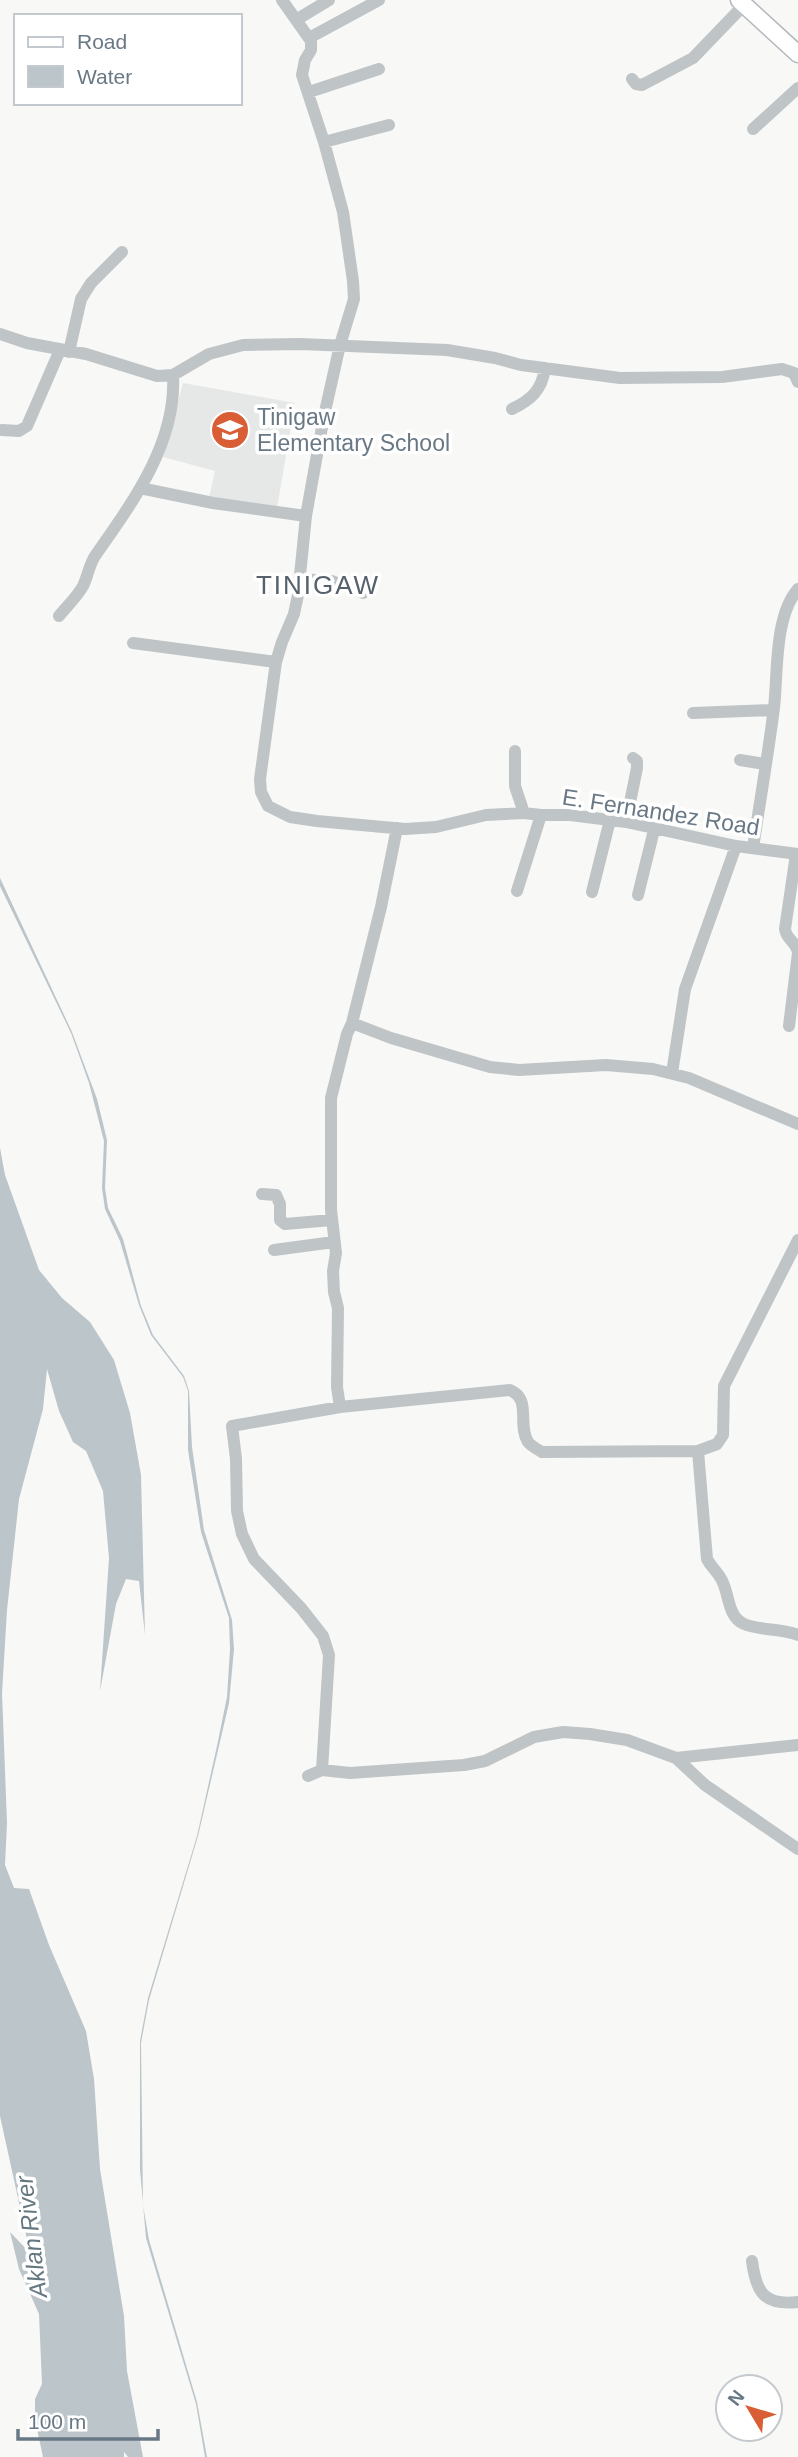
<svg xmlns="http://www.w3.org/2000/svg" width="798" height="2457" font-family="Arial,sans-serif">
	<rect width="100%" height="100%" fill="#f8f8f6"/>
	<path fill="#e6e7e7" d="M183,383L295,403L277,508L209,498L215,471L163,457Z"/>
	<path fill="#bbc5ca" d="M0,878L72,1032L97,1099L107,1140L105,1188L108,1208L123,1239L141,1306L153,1335L184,1376L189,1391L192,1447L204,1530L232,1620L234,1649L229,1703L198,1836L149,2000L141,2043L143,2205L149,2240L197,2402L207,2457H205L196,2404L146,2238L140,2169V2041L148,1998L197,1836L217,1746L227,1697L230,1650L229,1618L201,1532L188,1450V1391L183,1377L151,1335L139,1305L120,1241L105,1209L102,1188L104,1141L89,1083L71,1033L0,886Z
		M0,1148L5,1175L39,1270L62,1298L90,1322L114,1360L130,1413L141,1475L145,1635L139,1581L126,1579L116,1604L100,1691L109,1558L103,1491L86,1451L73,1442L59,1411L47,1369L43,1409L19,1499L7,1610L2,1693L7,1823L5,1865L14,1888L29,1889L49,1945L86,2031L94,2079L100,2169L124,2316L127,2371L143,2457H128L124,2452V2457H43L35,2420V2399L42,2384L39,2314L19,2269L10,2232L30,2253L0,2116Z"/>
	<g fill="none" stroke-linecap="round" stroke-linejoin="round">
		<defs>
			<path id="major" d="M739,0L798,54"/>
		</defs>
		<use href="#major" stroke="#b3b8bc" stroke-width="19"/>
		<path stroke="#bfc4c7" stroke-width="12" d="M282,0L311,41V50L305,60L302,75L324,142L343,212L353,281L354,299L340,345L324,416L306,516L298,595L294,614L282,642L276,662L260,779L261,792L268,806L290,817L317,821L405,829L436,827L486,815L524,813L541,815H570L626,822L736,846L798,854
			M296,20L329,0
			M309,38L379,0
			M632,79L636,84L642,85L693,58L744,5
			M309,92L379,69
			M753,129L798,88
			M324,142L389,125
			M0,334L27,343L86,354L157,376L173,375L209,354L243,345L300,344L447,350L495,358L521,365L620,378L722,377L782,369L794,373L798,382
			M69,352L81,299L91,283L122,252
			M512,409C531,400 542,390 545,368
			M2,430L19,431L27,426L60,350
			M140,488L213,503L306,516
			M300,579L332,581L363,593
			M59,616C67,606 77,597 83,586C88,576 89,565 95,556C132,503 177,443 173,375
			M133,643L276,662
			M693,713L773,710
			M515,751V786L524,813
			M740,760L765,764
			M626,822L637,768V761L633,758
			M753,848C760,801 768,755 774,708C778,672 774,617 798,589
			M796,854L785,929C786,939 796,942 798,952
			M517,891L541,815
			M592,892L610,820
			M638,895L654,830
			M352,1023L381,907L397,828
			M789,1026L798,953
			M672,1073L685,989L736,846
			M262,1194L276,1195L280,1204V1220L285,1224L332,1220
			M274,1250L334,1242
			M340,1407L337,1387L338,1308L334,1292L333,1271L336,1253L331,1210V1098L347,1034L352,1023L391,1038L490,1067L519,1070L606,1065L653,1069L689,1078L798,1124
			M698,1451L707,1559C711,1567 716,1570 720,1577C730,1591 726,1616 744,1624C761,1631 781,1628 798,1635
			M676,1758L705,1785L798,1849
			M322,1770L329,1655L323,1636L301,1608L254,1559L242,1534L237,1511L236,1459L232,1426L340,1407L510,1390C532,1399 517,1425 528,1442C531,1446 537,1449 542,1452L698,1451L717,1444L723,1435L724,1386L798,1240
			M308,1776L322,1770L350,1773L464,1765L485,1761L534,1737L563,1732L590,1734L627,1740L676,1758L798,1745
			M752,2261C756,2292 764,2306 798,2302"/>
		<use href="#major" stroke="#fff" stroke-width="16"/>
	</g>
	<defs>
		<symbol id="school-disc" viewBox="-11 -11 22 22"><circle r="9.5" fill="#d95e35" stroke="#fff"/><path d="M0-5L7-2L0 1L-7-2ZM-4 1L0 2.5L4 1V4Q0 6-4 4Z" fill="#fff"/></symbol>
	</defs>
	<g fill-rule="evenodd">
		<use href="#school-disc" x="208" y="408" width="44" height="44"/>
	</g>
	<g text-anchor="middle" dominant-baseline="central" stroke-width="7" stroke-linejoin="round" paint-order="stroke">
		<g font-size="23" fill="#697885" stroke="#fff" text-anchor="start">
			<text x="257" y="417">Tinigaw<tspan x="257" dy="26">Elementary School</tspan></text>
		</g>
		<g font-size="23" fill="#697885" stroke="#fff">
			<text transform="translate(661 812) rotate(9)">E. Fernandez Road</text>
		</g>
		<g font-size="24" font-style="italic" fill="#657880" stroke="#fff">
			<text transform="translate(31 2237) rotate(-97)">Aklan River</text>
		</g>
		<g font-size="26" letter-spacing="2" fill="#56616b" stroke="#fff">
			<text x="318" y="585">TINIGAW</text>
		</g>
	</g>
	<rect x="14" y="14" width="228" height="91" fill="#ffffff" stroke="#c3c9ce" stroke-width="2"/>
	<rect x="28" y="37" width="35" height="10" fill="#ffffff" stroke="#c3c9ce" stroke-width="2"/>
	<text x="77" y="49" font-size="21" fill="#697885">Road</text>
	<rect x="28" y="66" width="35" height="21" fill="#bbc5ca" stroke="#c3c9ce" stroke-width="2"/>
	<text x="77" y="84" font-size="21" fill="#697885">Water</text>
	<g transform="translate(749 2408) rotate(308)"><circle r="33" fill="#ffffff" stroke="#c3c9ce" stroke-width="2"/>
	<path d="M0-5L12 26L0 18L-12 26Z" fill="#d95e35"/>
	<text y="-10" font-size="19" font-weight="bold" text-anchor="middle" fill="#697885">N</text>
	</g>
	<path d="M18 2429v10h140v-10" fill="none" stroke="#697885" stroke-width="3.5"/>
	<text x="28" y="2429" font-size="21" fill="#697885" stroke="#ffffff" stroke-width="5" paint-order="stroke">100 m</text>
</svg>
